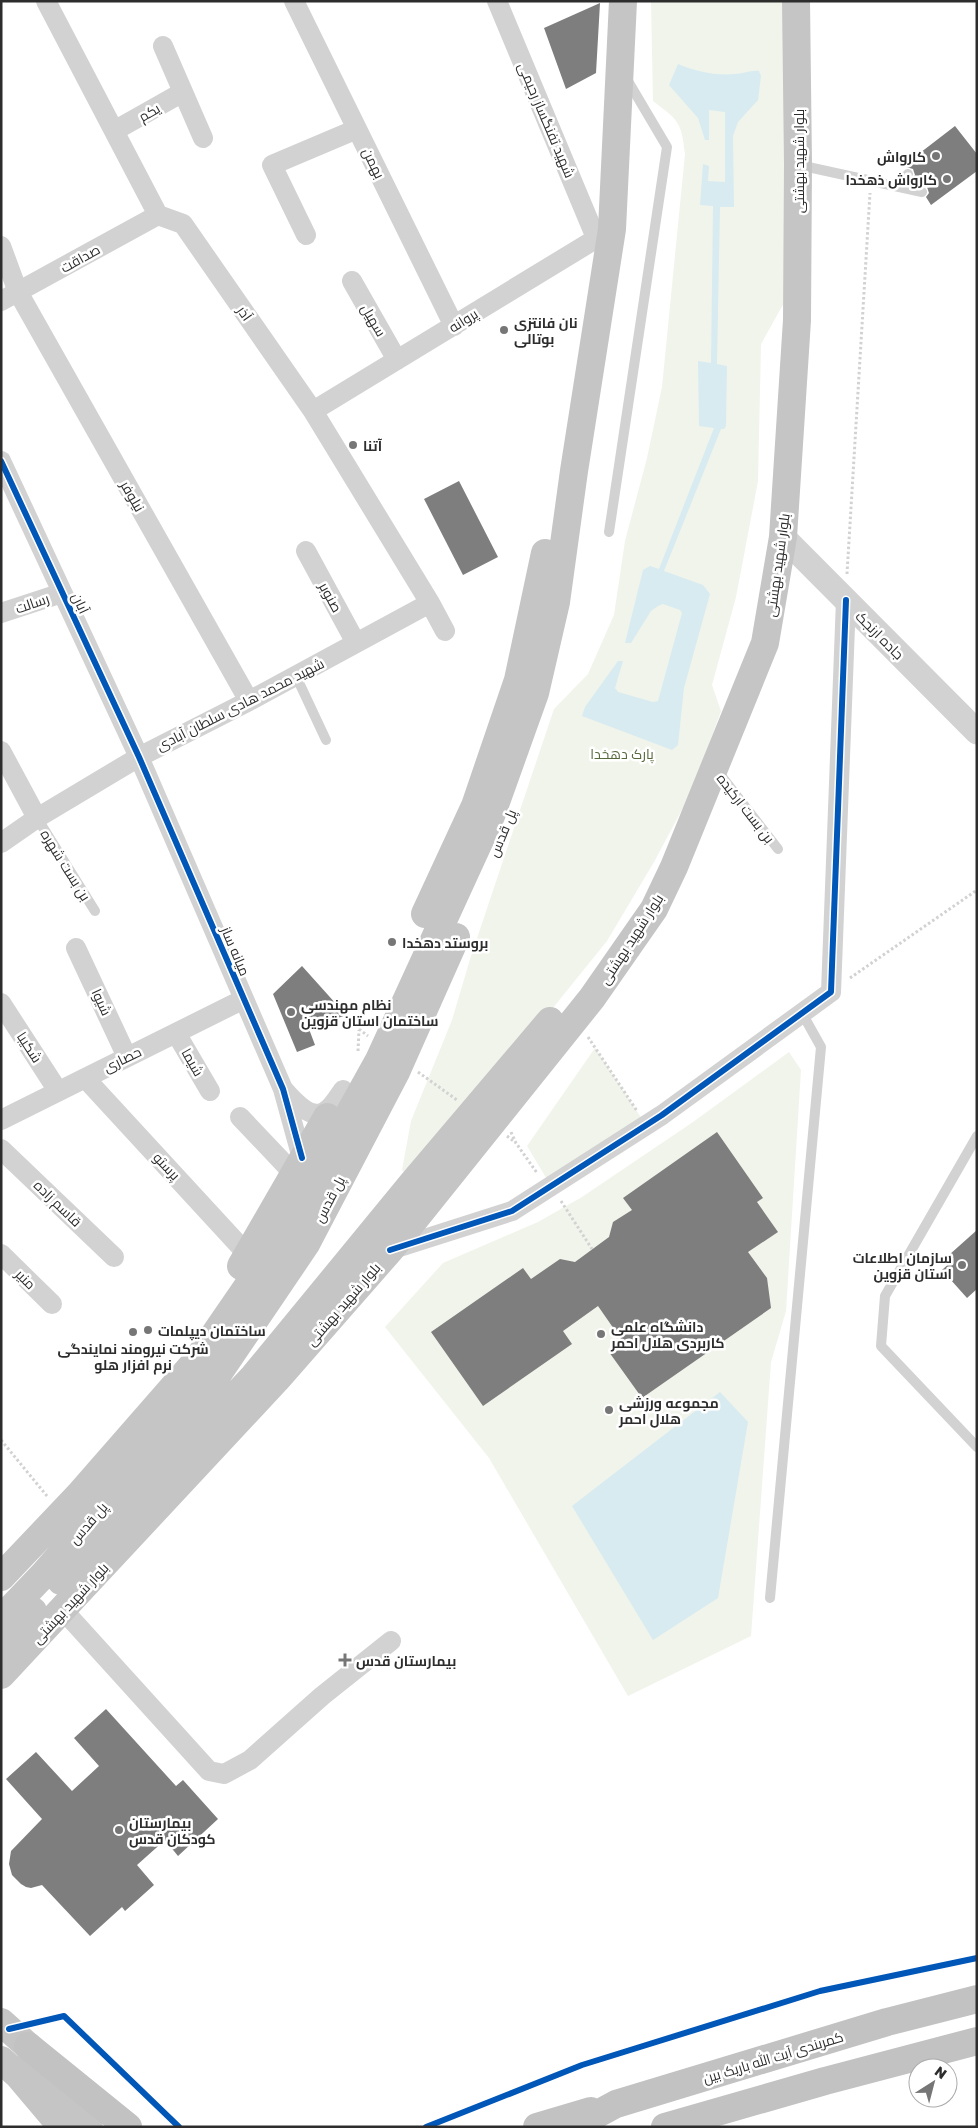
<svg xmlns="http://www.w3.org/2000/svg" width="978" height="2128" font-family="'Golos Text',Cairo,sans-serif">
	<rect width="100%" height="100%" fill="#fff"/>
	<path fill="#f1f4eb" d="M651,1H787L785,301L761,344L758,481L736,597L712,685L721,711L692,791L654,862L607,941L527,1040L405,1173L402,1170L411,1121L452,1020L471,956L554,709L588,674L614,615L625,541L647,458L662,387L685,154C681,121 679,121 653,101Z
		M595,1048L646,1125L551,1186L527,1146Z
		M789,1052L801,1070L786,1311L771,1362L751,1636L628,1696L489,1458L385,1327L443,1263L538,1222L582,1197L693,1122Z"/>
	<path fill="#d7ebf1" d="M678,64C695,71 716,76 734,74C743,74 751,70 759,71L761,76L758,100L738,122L733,136L734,207H720L717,364L727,366L726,426L724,429H721L664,571L703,585L710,594L684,688L678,745L672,750L582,716L585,707L618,661H623L615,688L618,692L653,702L658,701L682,613L680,610L663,604L658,606L651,611L631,643H625L643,570L650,566L659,569L714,428L699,426L698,361L711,363L713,206L700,205L703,164L709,166L708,181L725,182V112L709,110V140H705L698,118L669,85Z
		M720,1392L748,1422L718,1598L653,1640L572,1506Z"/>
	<path fill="#7e7e7e" d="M600,3L596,73L566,89L544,28Z
		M955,126L977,154V171L931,205L926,197L929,193L927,187L916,184L912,179L915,175L913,169L903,166Z
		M459,481L498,557L463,575L424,499Z
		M302,966L346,1015L309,1029L315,1045L297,1052L273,994Z
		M717,1132L763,1198L757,1202L778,1232L748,1252L767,1278L771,1308L642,1398L609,1352L623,1342L598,1306L563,1331L572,1344L483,1406L431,1332L523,1268L531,1279L560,1259L575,1262L609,1237L613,1222L632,1210L623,1198Z
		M977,1230V1289L967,1298L942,1270L953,1260L949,1255Z
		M106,1709L176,1786L183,1780L218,1819L178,1856L165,1840L137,1865L154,1885L125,1911L122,1907L90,1936L42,1885L31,1888L26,1887L21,1884L12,1875L9,1864L11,1851L42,1819L6,1779L36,1752L72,1791L99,1766L74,1738Z"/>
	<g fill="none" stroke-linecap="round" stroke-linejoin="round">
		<path stroke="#d2d2d2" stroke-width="3" stroke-dasharray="2.5 2.5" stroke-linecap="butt" d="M847,574L870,193
			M850,978L977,890
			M359,1029L368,1036
			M359,1029L372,1022
			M588,1037L637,1111
			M358,1051L359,1030
			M418,1072L457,1100
			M511,1132L516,1143L537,1173
			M507,1136L516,1143
			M561,1201L592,1249
			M1,1440L47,1496"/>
		<path stroke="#d2d2d2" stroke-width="10" d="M799,165L922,192
			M898,186L908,174
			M609,532L667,147L625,76
			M296,676L326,740
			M716,769L778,849
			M37,818L95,911
			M977,1136L885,1296L881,1346L977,1447
			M770,1598L821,1047L802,1013"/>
		<path stroke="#d2d2d2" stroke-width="20" d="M46,1L158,215L183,224L313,411L430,603L445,631
			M294,1L454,326
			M497,1L596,238
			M163,46L203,138
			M114,131L183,92
			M306,235L272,165L357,129
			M1,246L18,292L249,701
			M352,281L397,360
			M1,301L158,215
			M313,411L612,229
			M1,461L139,757L283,1089L302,1158
			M306,551L356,643
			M1,613L62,593
			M1,751L37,818
			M1,843L37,818L139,757L249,701L430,603
			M76,948L127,1057
			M1,1003L58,1091
			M176,1033L210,1091
			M85,1078L248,1255
			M284,1090C292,1099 310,1120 324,1112C332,1108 338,1097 343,1090
			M240,1117L294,1174
			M1,1120L244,999
			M1,1149L114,1257
			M390,1250L512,1211L662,1115L831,992L846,600
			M1,1254L52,1304
			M63,1610L209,1771L224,1774L250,1760L322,1696L391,1641"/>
		<path stroke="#d2d2d2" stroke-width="25" d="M783,537L977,732"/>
		<path stroke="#c5c5c5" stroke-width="28" d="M425,914L475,806L518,680L545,553
			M241,1266L327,1117
			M1,1577L79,1495L197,1360L278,1242L379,1060L491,816L535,693L556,602L574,471L612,229L623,1
			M61,1581L254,1376L411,1185L550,1021
			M1,1619L44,1574L218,1374L306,1244L396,1072L456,937
			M1,1644L33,1611
			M1,1675L277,1379L390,1250L592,998L654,909L674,867L765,643L783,537L797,320L798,164L796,1
			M1,2022L28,2046L89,2127
			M1,2060L18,2075L62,2127"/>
		<path stroke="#c2c2c2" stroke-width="28" d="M28,2046L128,2127
			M537,2127L591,2111
			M573,2127L616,2104L887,2022L977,1999
			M665,2127L825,2081L977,2041"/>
		<defs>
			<path id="cycleway" d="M1,461L139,757L283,1089L302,1158
				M390,1250L512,1211L662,1115L831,992L846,600
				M9,2029L64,2016L179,2127
				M426,2127L582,2065L820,1991L977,1958"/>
		</defs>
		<use href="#cycleway" stroke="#fff" stroke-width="9"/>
		<use href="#cycleway" stroke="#0057b8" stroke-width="6"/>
	</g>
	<g fill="#767676" stroke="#fff" stroke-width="2">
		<circle cx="936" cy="156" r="5"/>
		<circle cx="947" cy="179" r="5"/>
		<circle cx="504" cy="330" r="5"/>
		<circle cx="353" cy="445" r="5"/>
		<circle cx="392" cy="942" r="5"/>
		<circle cx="291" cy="1012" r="5"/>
		<circle cx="962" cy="1265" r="5"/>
		<circle cx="148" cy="1330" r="5"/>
		<circle cx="133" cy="1332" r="5"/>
		<circle cx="601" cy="1334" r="5"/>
		<circle cx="609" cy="1410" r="5"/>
		<path d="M342.5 1652.5h5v5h5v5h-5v5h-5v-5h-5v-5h5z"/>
		<circle cx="119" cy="1830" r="5"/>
	</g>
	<g text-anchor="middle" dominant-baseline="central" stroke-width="5" stroke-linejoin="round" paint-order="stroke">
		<g font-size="14" fill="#2d2d2d" stroke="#fff">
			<text transform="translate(149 112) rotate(-30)">یکم</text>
			<text transform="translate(547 120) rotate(67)">شهید تفنگساز رحیمی</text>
			<text transform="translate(798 161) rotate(-90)">بلوار شهید بهشتی</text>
			<text transform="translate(374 163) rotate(64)">بهمن</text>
			<text transform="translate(80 258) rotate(-29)">صداقت</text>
			<text transform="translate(245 313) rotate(55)">آذر</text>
			<text transform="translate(374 320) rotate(60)">سهیل</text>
			<text transform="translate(463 320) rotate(-32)">پروانه</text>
			<text transform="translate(133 496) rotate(60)">نیلوفر</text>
			<text transform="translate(777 565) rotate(-82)">بلوار شهید بهشتی</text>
			<text transform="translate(331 597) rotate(61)">صنوبر</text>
			<text transform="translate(32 603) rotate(-19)">رسالت</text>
			<text transform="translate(81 603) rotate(65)">آبان</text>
			<text transform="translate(880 635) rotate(45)">جاده ارنجک</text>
			<text transform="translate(240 704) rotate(-27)">شهید محمد هادی سلطان آبادی</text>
			<text transform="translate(746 808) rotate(52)">بن بست ارکیده</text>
			<text transform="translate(502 833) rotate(-67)">پل قدس</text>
			<text transform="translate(66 865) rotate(58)">بن بست شهره</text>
			<text transform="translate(631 939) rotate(-57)">بلوار شهید بهشتی</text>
			<text transform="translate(236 951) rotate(67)">میانه ساز</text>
			<text transform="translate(102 1002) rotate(65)">شیوا</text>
			<text transform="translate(30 1047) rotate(57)">شکیبا</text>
			<text transform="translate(122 1059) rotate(-26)">حصاری</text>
			<text transform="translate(193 1062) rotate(60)">شیما</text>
			<text transform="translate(167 1166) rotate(47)">پرستو</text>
			<text transform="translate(329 1199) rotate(-62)">پل قدس</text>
			<text transform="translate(58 1203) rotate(44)">قاسم زاده</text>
			<text transform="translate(26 1279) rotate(45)">منیر</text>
			<text transform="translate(343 1304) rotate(-49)">بلوار شهید بهشتی</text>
			<text transform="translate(88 1523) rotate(-49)">پل قدس</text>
			<text transform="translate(70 1603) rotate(-47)">بلوار شهید بهشتی</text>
			<text transform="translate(773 2057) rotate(-17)">کمربندی آیت الله باریک بین</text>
		</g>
		<g font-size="14" font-weight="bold" fill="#2d2d2d" stroke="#fff" text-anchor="start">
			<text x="926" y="156" text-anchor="end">کارواش</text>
			<text x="937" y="179" text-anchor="end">کارواش ذهخدا</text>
			<text x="514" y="322">نان فانتزی<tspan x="514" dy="16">بوتالی</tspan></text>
			<text x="363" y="445">آتنا</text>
			<text x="402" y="942">بروستد دهخدا</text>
			<text x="301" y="1004">نظام مهندسی<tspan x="301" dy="16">ساختمان استان قزوین</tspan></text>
			<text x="952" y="1257" text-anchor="end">سازمان اطلاعات<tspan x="952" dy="16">استان قزوین</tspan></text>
			<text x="611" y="1326">دانشگاه علمی<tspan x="611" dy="16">کاربردی هلال احمر</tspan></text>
			<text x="158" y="1330">ساختمان دیپلمات</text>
			<text x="133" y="1348" text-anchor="middle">شرکت نیرومند نمایندگی<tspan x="133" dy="16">نرم افزار هلو</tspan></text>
			<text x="619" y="1402">مجموعه ورزشی<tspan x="619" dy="16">هلال احمر</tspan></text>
			<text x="356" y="1660">بیمارستان قدس</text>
			<text x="129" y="1822">بیمارستان<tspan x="129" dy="16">کودکان قدس</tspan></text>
		</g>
		<g font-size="14" fill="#57683b" stroke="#fff">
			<text x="622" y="753">پارک دهخدا</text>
		</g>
	</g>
	<rect width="978" height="2128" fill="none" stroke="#2d2d2d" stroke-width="5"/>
	<g transform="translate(933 2083) rotate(36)"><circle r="24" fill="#ffffff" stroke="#ababab"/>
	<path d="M0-4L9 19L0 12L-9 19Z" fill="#767676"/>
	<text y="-8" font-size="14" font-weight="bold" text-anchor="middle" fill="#2d2d2d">N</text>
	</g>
</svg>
